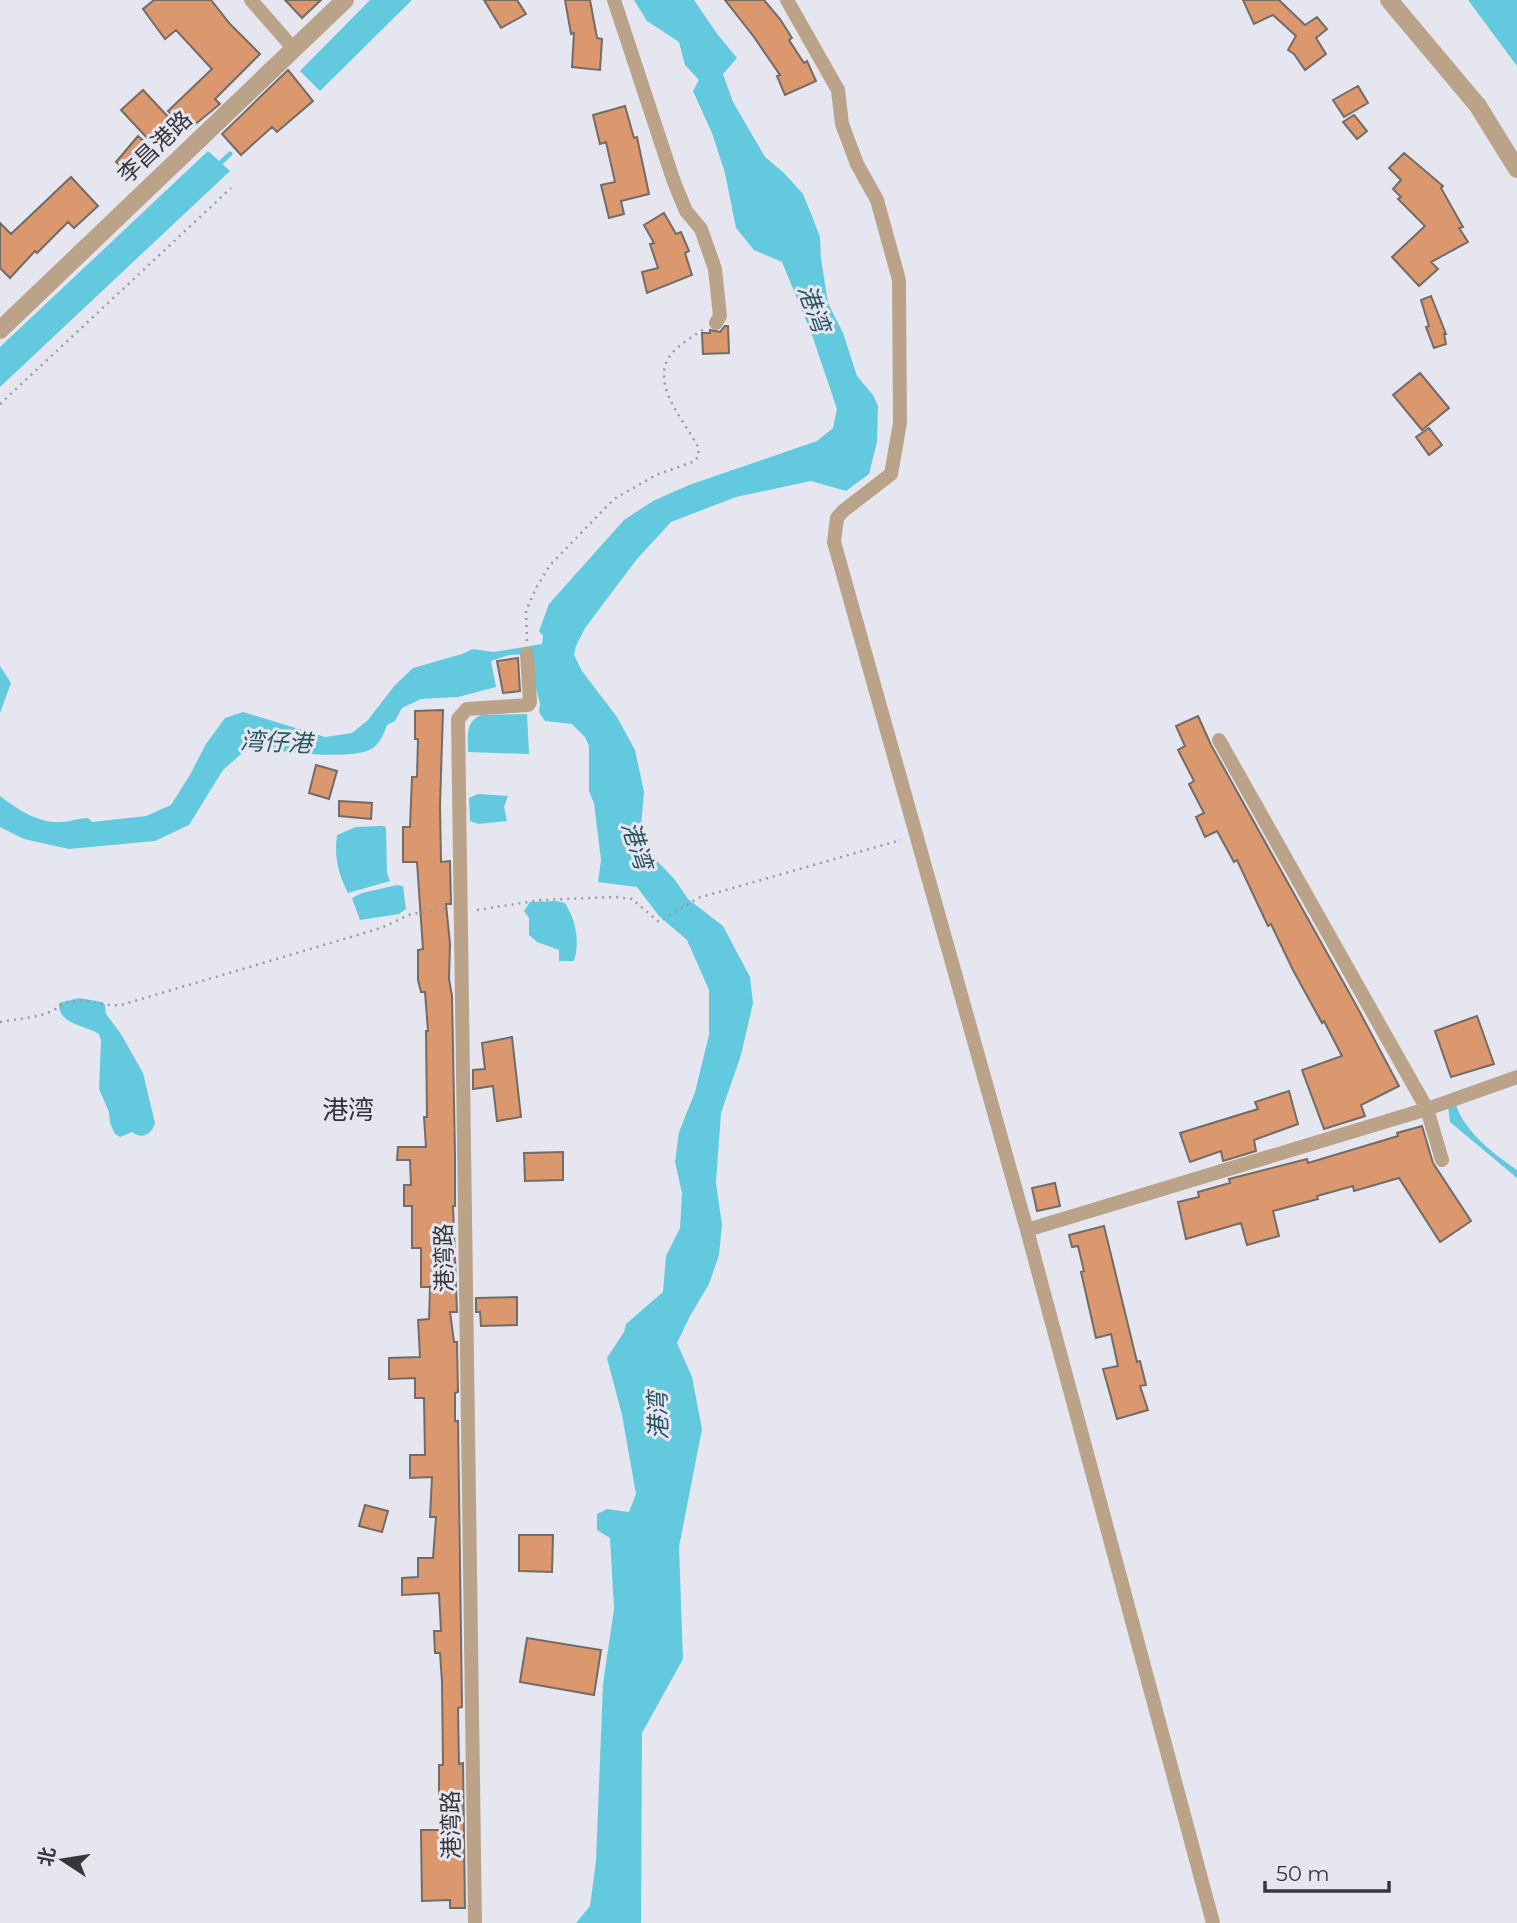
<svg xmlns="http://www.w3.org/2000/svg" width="1517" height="1923" font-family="Montserrat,'Noto Sans SC',sans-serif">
	<rect width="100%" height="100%" fill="#e6e6f1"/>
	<path fill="#63c9df" d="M370,0H412L320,91L300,71Z
		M634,0H694L718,35L737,58L723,74L733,102L765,157L784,173L803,194L812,216L820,237L821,259L828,303L843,333L857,376L873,395L878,406L877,442L869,474L846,491L811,481L736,497L671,522L637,559L585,628L576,646L574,655L582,671L617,717L635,750L644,792L641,827L647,850L675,880L688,899L723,926L750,977L753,1003L741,1055L721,1113L716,1183L722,1225L719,1255L709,1284L690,1316L677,1343L692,1377L702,1429L679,1547L683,1659L642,1733L641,1923H576L590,1906L596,1861L603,1684L614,1609L610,1538L597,1530V1514L607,1509L629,1512L636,1494L622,1415L607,1358L624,1332L626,1324L663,1292L666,1256L680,1228L682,1193L675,1162L679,1132L695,1092L709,1035V990L687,940L659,916L637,887L598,882L601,860L594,803L589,791V746L585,737L572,724L545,721L539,712L540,704L527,654L509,655L491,661L496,687L458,697L421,699L402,708L395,721L387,725C384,733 381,742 373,748C352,762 276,751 250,746L223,770L189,825L155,841L69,849L24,839L0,827V796C17,809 37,823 60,822C70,822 78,818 88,818L92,822L146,816L171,805L191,773L206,744L225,718L243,712L325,737L352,733L368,720L395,685L413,668L462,654L473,649L494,652L542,644L543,636L539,631L549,604L624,520L653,501L689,485L817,441L833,428L837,409L812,335L782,262L754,250L736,228L725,173L712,133L693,91L699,80L685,65L679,42L647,21Z
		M1468,0H1517V66Z
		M208,151L230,171L0,387V347Z
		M0,666L11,683L0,713Z
		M527,714L529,754L468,752C468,736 465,722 481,715Z
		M478,794L508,796L504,807L507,821L479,824L470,821L469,798Z
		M382,826L386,827L387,873L390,881L348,893C338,873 334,857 337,835L356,827Z
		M397,885L403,886L406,909L399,914L360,920L352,898L362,893Z
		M556,901L565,903C576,921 580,941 574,961H559V950L537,942L529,935V918L524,911L530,902Z
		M79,998L102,1002L105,1005L106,1014L121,1034L143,1073L155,1123C152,1134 142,1140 132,1132L120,1137L115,1134L110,1123L109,1112L99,1089L101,1041L99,1034C84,1024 59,1026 59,1003Z
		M1456,1105C1465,1132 1494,1154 1517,1170V1178L1450,1122L1448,1106Z"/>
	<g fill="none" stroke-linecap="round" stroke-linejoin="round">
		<path stroke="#63c9df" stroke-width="5" d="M217,166L230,154"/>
	</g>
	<path fill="#db976d" stroke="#746b65" stroke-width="2" d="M154,0H211L230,24L260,54L215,99L220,104L187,131L168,111L212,69L176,30L165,39L143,9Z
		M285,0H321L302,18Z
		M484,0H517L526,14L501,28Z
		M565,0H590L597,38L602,39L600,70L572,67L574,33L571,34Z
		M725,0H764L780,19L792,38L789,40L804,63L807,61L816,81L785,95L777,76L780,75L754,37Z
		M1243,0H1279L1305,25L1317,17L1327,29L1316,38L1326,54L1305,70L1294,54L1288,50L1296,36L1273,15L1254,24Z
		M288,70L313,101L277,132L272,127L241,155L222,134Z
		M1358,86L1368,103L1344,117L1333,100Z
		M143,90L171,120L150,141L121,110Z
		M625,106L634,138L637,137L649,194L621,201L624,214L609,218L601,185L615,182L606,142L600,144L593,115Z
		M1354,115L1367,131L1357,139L1343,122Z
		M138,136L152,148L129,173L116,162Z
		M1404,153L1443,186L1441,188L1463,227L1459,228L1468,242L1431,262L1438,269L1419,286L1392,257L1425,226L1398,199L1401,197L1393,189L1401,180L1389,168Z
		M71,177L98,206L74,228L68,222L37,253L35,251L10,278L0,268V223L11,234Z
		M664,213L676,234L681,232L689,251L685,253L692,275L647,293L642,272L658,268L650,244L654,243L644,225Z
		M1431,296L1446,334H1444L1446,344L1434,348L1426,327L1429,326L1421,300Z
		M725,326H728L729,353L703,354L702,333H710V330L720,332Z
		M1420,373L1449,408L1422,430L1393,395Z
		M1429,428L1442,445L1429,455L1416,437Z
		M518,658L520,691L503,693L497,661Z
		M443,710L440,806L441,862L450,861L451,904H446L450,944L449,979L452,996L455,1154V1206H453L457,1312H450L454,1342H457L458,1392L455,1393V1421H458L462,1707L458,1708L459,1764L463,1763L465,1908H450V1900L422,1901L421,1830H441L442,1794H439V1765H443L442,1682L440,1653H435L434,1631H441L439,1593L402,1595V1578L418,1577V1558H433L436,1517H430L432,1477L410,1478V1455H425L424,1398H415V1378L389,1379V1358L420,1357L418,1320L429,1319L430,1287H421V1248H412V1206H404V1185H411L410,1160H397L398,1147H426L424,1117H427L426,1031H428L425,992H421L418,980V950L423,949L417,862H403V827H410L412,777H417L418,739H415V711Z
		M1198,716L1211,745L1356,1005L1399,1086L1361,1105L1365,1116L1324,1129L1302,1070L1342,1056L1324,1021L1322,1023L1293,970L1271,924L1268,926L1237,860L1234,862L1217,831L1205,837L1196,817L1204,813L1189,784L1194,781L1178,750L1185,746L1176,726Z
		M316,765L337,771L329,799L309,793Z
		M339,801L372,803L371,819L339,816Z
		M1477,1016L1494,1064L1451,1077L1435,1031Z
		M512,1037L521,1117L497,1121L493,1086L473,1089V1070L485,1069L482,1043Z
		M1289,1091L1298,1124L1254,1140L1256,1151L1223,1161L1221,1151L1190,1162L1180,1133L1258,1109L1255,1102Z
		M1422,1126L1433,1163L1471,1221L1440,1242L1399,1178L1354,1191L1353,1186L1317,1196L1318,1199L1273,1211L1279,1236L1247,1245L1241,1223L1186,1239L1178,1202L1199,1197L1198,1192L1230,1183L1229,1179L1307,1159L1308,1163L1398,1136L1397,1133Z
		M563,1152V1180L525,1181L524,1153Z
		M1055,1183L1060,1206L1037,1211L1032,1188Z
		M1104,1226L1137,1362L1140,1361L1146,1385L1140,1386L1148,1410L1117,1419L1103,1369L1118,1366L1111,1334L1096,1338L1081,1272L1084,1271L1078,1246L1072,1247L1069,1235Z
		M517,1297V1325L481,1326L480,1312H476V1298Z
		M365,1505L388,1511L382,1532L359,1526Z
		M519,1535H553L552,1572L519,1571Z
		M527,1638L601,1650L594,1695L520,1682Z"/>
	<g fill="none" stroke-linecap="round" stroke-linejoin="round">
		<path stroke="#9a9aa2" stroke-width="2.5" stroke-dasharray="2 5" stroke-linecap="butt" d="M0,404L231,188
			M527,641L526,611L536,588L550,565L614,499L656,475L695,461L699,455L697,445C682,417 644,377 677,348C685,341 695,335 704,329
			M477,910L541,900L616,897L632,899L659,922L698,898L901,840
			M0,1022C17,1019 35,1018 50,1012C56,1010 59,1005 65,1003C83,996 103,1007 121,1005L381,928L411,914L447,909"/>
		<path stroke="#bba38a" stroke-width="14" d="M251,0L293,48
			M614,0L674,182L686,211L701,229L715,269L720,316L716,323
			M787,0L838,90L842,124L857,164L877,200L899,280L900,423L891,474L843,511L837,518L834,542L1027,1230L1213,1923
			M1219,740L1427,1109L1442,1160
			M1027,1230L1427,1109L1517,1077
			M475,1923L458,719L467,709L528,705L530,702L527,654"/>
		<path stroke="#bba38a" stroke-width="18" d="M1389,0L1478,106L1517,169
			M0,330L345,0"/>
	</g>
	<g text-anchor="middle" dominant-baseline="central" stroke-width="6" stroke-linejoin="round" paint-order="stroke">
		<g font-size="23" fill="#36363b" stroke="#e6e6f1">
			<text transform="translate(155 147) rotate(-44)">李昌港路</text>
			<text transform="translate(444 1258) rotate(-91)">港湾路</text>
			<text transform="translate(451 1825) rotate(-91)">港湾路</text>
		</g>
		<g font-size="24" font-style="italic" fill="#295660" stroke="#e6e6f1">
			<text transform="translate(814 308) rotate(70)">港湾</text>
			<text transform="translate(276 742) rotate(2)">湾仔港</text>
			<text transform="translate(637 845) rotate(72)">港湾</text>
			<text transform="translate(658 1416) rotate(-92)">港湾</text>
		</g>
		<g font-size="26" fill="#313139" stroke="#e6e6f1">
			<text x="348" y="1110">港湾</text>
		</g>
	</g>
	<g transform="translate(63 1860) rotate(282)" stroke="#e6e6f1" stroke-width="5" paint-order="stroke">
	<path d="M0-5L12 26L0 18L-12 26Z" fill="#36363b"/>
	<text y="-10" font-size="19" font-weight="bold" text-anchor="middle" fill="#36363b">北</text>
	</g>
	<path d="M1265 1881v10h124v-10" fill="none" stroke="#36363b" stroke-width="3.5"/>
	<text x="1276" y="1881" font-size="21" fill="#36363b" stroke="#e6e6f1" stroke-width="5" paint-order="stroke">50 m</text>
</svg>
